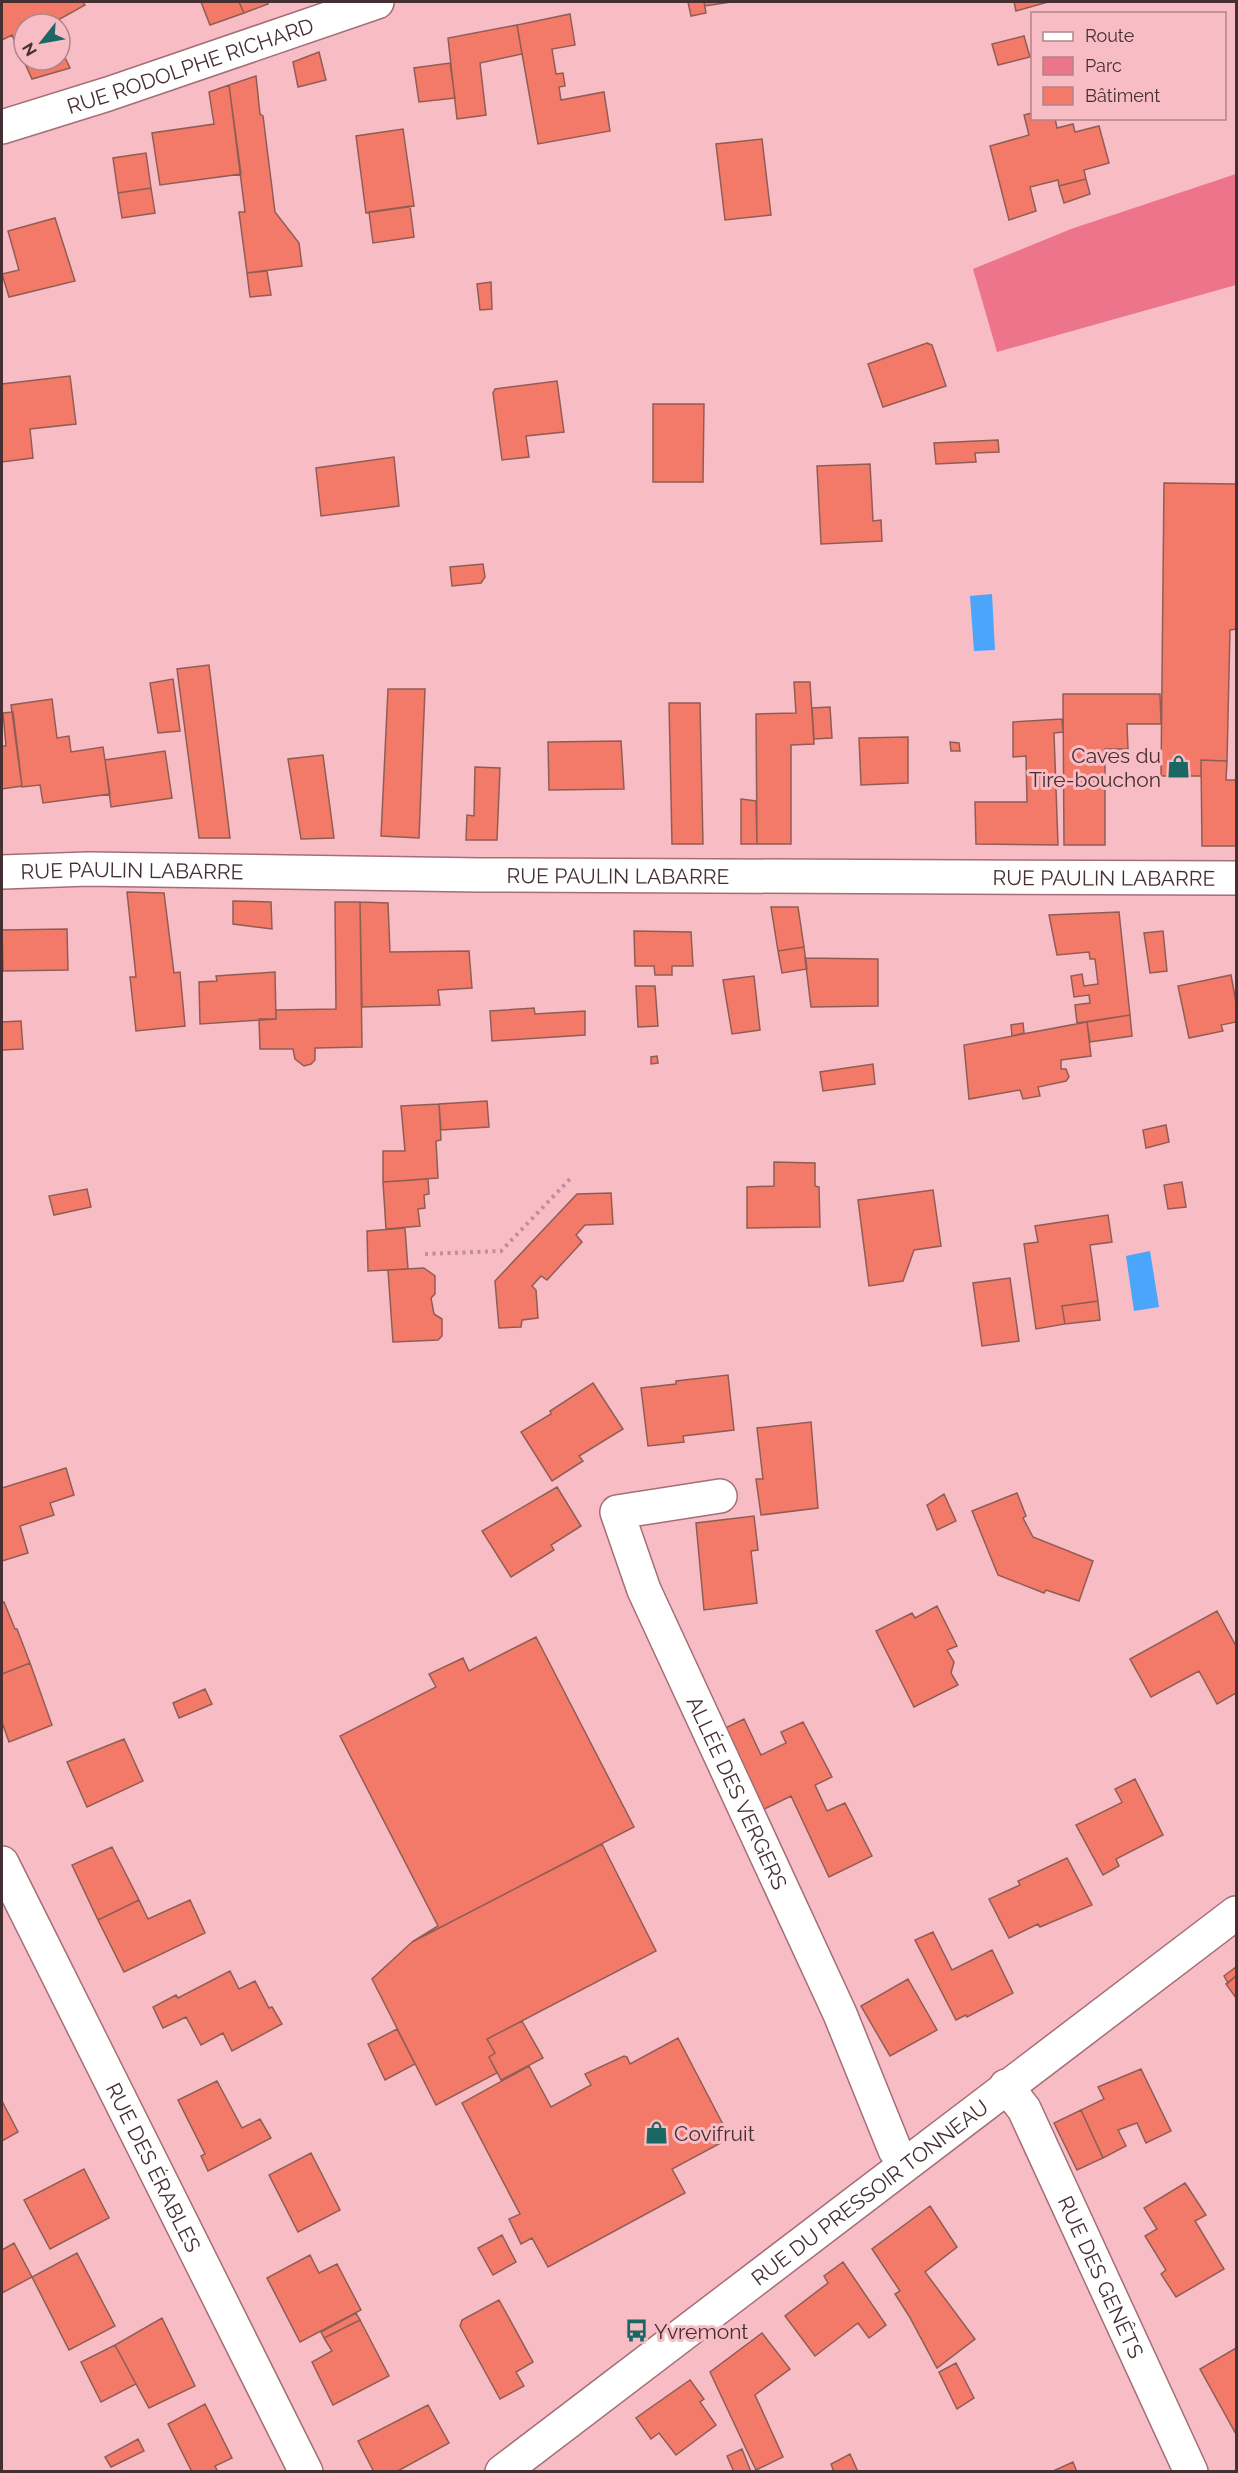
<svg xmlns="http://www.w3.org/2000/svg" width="1238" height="2473" font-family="Raleway,sans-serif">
	<rect width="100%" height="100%" fill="#f8bcc4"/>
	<path fill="#ec748b" d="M1236,174V285L997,352L973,269L1071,229Z"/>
	<path fill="#4aa5fb" d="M992,594L995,650L974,651L970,596Z
		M1150,1251L1159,1307L1134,1311L1126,1256Z"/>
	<path fill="#f37a68" stroke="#905d55" stroke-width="1.5" d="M2,2H83L85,5L51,24H24V60H60V47L70,68L32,79L12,35L2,40Z
		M201,2H239L244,13L210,25Z
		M239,2H266L268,4L244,13Z
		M688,2H704L706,13L691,16Z
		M704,2H731L705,6Z
		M1014,2H1048L1016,11Z
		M570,14L575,45L552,49L556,74L563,73L565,86L559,87L561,100L604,92L610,131L538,144L517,25Z
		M517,25L522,54L480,63L486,115L457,119L448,38Z
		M1024,36L1030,57L998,65L992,44Z
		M319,52L326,80L298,87L293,62Z
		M450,63L455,98L419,102L414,68Z
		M256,76L260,114L263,116L275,212L299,243L302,266L247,273L239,212H245L229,85Z
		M229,85L241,174L160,185L152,133L214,124L209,92Z
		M1032,113V118H1055L1057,128L1073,124L1075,132L1099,126L1109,163L1084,170L1086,179L1059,186L1058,180L1030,187L1036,211L1009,220L990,146L1029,135L1024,115Z
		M403,129L414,206L366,213L356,136Z
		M762,139L771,215L725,220L716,144Z
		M146,153L151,188L118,193L113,158Z
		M1086,179L1090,194L1064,203L1059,186Z
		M151,188L155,213L122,218L118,193Z
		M410,206L414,237L373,243L369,212Z
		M55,218L75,281L9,297L2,274L19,270L8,231Z
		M267,271L271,295L250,297L247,273Z
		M491,282L492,309L480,310L477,284Z
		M927,343L932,345L946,386L883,407L868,364Z
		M70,376L76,424L30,429L33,458L2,462V384Z
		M557,381L564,432L526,436L529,457L502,460L493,393L495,389Z
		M653,404H704L703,482H653Z
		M998,440L999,452L975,453L976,462L936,464L934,443Z
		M394,457L399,506L321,516L316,468Z
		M870,464L873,521L881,520L882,541L821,544L817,466Z
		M1164,483L1236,484V629L1230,630L1227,761L1201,760V776H1161Z
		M483,564L485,577L481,583L452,586L450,567Z
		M209,665L230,838H199L177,669Z
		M173,679L180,731L158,733L150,683Z
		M794,682H810L814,744L791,745V844H757L756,714L796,713Z
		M388,689H425L419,838L381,836Z
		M1063,694H1160L1161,724H1127L1128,749H1105V845H1064Z
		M52,699L57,738L69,736L71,752L103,747L110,794L43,803L40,785L22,787L11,705Z
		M669,703H700L703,844H672Z
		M830,707L832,738L814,739L812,708Z
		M13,712L22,786L2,789V746H6L3,713Z
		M1062,719L1063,732L1054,733L1058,845L976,844L975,802H1027L1026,756L1013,757V722Z
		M908,737V783L861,785L859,738Z
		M621,741L624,789L549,790L548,742Z
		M950,742L959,743L960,751H951Z
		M165,751L172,798L111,807L105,760Z
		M323,755L334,838L301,839L288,759Z
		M1201,760L1227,761L1226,780H1236V846H1202Z
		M475,767L500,768L497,840H466L467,815L474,816Z
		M741,799L756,801L757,844H741Z
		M127,892L164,893L174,973L180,972L185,1026L136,1031L130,977H136Z
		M233,901L271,902L272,929L233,924Z
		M335,902H360L362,1047L315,1048V1060L311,1064L304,1066L295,1059L293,1049H260L259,1019H276V1010L336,1009Z
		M360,902L388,903L390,952L469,951L472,988L438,990L440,1005L362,1007Z
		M771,907H798L804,947L778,951Z
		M1119,912L1130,1015L1077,1023L1075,1005L1090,1003L1089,995L1074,997L1071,976L1082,974L1084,986L1098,984L1095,959H1090L1089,952L1057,955L1049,915Z
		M67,929L68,970L3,971L2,930Z
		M634,931L691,932L693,966H672V975H655L654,966H635Z
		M1163,931L1167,971L1150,973L1144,933Z
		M804,947L807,969L782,973L778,951Z
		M805,958L878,959V1006L811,1007Z
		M275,972L276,1019L200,1024L199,982L217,981L216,976Z
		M1231,975L1236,1002V1022L1221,1025L1223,1031L1189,1038L1178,986Z
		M754,976L760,1030L732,1034L723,980Z
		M636,986H655L658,1026L638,1027Z
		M534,1008L535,1014L585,1011V1035L492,1041L490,1011Z
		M1130,1015L1132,1036L1090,1042L1087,1022Z
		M21,1021L23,1049L2,1050V1022Z
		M1087,1022L1091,1056L1061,1060V1069H1066L1069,1077L1066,1081L1038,1087L1040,1096L1023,1099L1020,1090L969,1099L964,1045Z
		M1023,1023L1024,1033L1012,1036L1011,1025Z
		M657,1056L658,1063L651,1064V1057Z
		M873,1064L875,1084L823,1091L820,1072Z
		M487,1101L489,1127L441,1130L439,1104Z
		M439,1104L441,1140L436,1141L438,1178L383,1182V1151H405L401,1106Z
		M1166,1125L1169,1142L1146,1148L1143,1130Z
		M774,1162L815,1163V1186L819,1187L820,1227L747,1228V1187L774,1186Z
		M428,1179L429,1194L424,1195L425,1208L418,1209L420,1226L386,1229L383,1182Z
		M1182,1182L1186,1207L1168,1209L1164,1185Z
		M87,1189L91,1207L54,1215L49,1196Z
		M933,1190L941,1246L914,1250L903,1281L869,1286L858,1200Z
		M611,1193L613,1224L585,1225L576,1235L582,1242L547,1280L541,1276L532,1286L536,1290L538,1318L522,1320L521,1327L499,1328L495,1281L577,1194Z
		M1108,1215L1112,1242L1090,1245L1098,1301L1062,1306L1065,1324L1036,1329L1024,1244L1038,1242L1035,1226Z
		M405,1228L408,1269L368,1271L367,1231Z
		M424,1268L435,1276V1294L431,1298L434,1314L442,1319V1336L438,1340L393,1342L388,1270Z
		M1010,1278L1019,1341L982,1346L973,1283Z
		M1098,1301L1100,1320L1065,1324L1062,1306Z
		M728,1375L734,1430L683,1436L684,1442L648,1446L641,1388L676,1384V1381Z
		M593,1383L623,1429L579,1456L583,1461L552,1481L521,1432L551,1414L550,1411Z
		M811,1422L818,1508L761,1515L756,1479H763L757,1428Z
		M66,1468L74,1495L50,1503L54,1515L20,1526L28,1553L2,1561V1488Z
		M557,1487L581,1526L551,1545L554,1550L511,1577L482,1531Z
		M1017,1493L1026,1516L1023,1518L1033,1537L1093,1561L1079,1601L1046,1590L1044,1593L998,1575L972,1511Z
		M944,1494L956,1521L937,1530L927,1505Z
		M754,1516L758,1550L751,1551L757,1603L704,1610L696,1523Z
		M2,1602H4L15,1629H17L30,1663L2,1674Z
		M937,1606L957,1646L947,1650L954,1662L951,1673L958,1685L914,1707L876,1631L912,1613L915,1618Z
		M1217,1611L1236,1646V1693L1217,1704L1199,1671L1151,1697L1130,1659Z
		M536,1637L634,1827L412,1942L438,1926L340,1736L436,1687L429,1674L463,1658L469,1671Z
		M30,1663L52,1725L9,1742L2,1722V1674Z
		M205,1689L212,1704L179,1718L173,1703Z
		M744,1719L761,1755L786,1743L781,1732L803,1722L832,1777L815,1785L827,1811L845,1803L872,1856L829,1877L791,1796L758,1812L719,1731Z
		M124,1739L143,1781L87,1807L67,1762Z
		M1135,1779L1163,1835L1116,1859L1119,1866L1103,1875L1076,1825L1121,1803L1122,1802L1115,1789Z
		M602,1844L656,1951L487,2039L495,2053L489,2057L497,2073L436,2105L372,1979L412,1942Z
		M112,1847L139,1900L98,1920L72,1865Z
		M1067,1858L1092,1905L1040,1927L1038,1924L1009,1938L989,1899L1020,1885L1018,1881Z
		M139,1900L148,1919L190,1900L205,1933L124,1972L98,1920Z
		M933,1932L952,1970L992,1950L1013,1993L967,2017L966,2015L956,2020L915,1940Z
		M1236,1967V1976L1228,1983L1224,1976Z
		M230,1971L239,1989L255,1981L269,2008L272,2007L282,2024L232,2051L223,2033L201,2045L186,2017L163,2028L153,2007L176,1995L178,1998Z
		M1236,1976V1998L1226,1984Z
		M908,1979L937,2030L890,2056L861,2006Z
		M522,2021L543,2058L501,2080L489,2057L495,2053L487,2039Z
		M397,2029L415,2064L385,2080L368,2044Z
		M678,2038L730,2138L672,2169L685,2193L548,2267L532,2238L521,2244L509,2219L520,2214L462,2103L529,2066L551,2107L591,2085L585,2074L624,2056L627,2057L630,2064Z
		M1141,2069L1171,2131L1146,2143L1137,2123L1118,2130L1126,2146L1103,2158L1081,2110L1104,2099L1098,2087Z
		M217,2081L242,2128L260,2119L271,2138L208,2171L201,2156L205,2154L178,2100Z
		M2,2101L18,2132L2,2141Z
		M1081,2110L1103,2158L1077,2170L1054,2123Z
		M311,2153L340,2210L298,2232L269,2175Z
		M84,2169L109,2218L50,2249L24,2200Z
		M1185,2183L1206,2215L1195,2221L1224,2269L1176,2297L1161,2274L1166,2270L1145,2236L1157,2229L1144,2208Z
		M930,2206L957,2247L925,2272L975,2339L937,2368L909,2316L895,2294L900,2291L872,2249Z
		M502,2235L516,2262L493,2275L478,2248Z
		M14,2243L32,2277L2,2293V2250Z
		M77,2253L115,2326L69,2350L32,2277Z
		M310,2255L319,2273L337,2264L361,2310L300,2342L267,2278Z
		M843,2262L886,2325L869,2338L858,2323L815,2356L785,2316L828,2283L824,2276Z
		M499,2300L533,2362L516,2372L524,2386L500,2399L460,2326L462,2320Z
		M356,2313L360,2320L324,2338L321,2332Z
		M162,2318L195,2386L149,2408L115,2345Z
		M360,2320L389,2376L333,2405L312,2362L332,2351L324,2338Z
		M762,2333L790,2369L755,2395L783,2457L756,2470L710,2372Z
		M115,2345L136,2384L101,2402L81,2362Z
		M1236,2348V2434L1200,2369Z
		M956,2363L974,2398L957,2409L939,2372Z
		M690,2380L704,2399L700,2402L716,2425L676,2455L659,2433L651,2439L636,2418Z
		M205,2404L232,2458L215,2466L218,2472H192L168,2424Z
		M428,2405L449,2443L396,2472H374L358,2441Z
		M138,2439L144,2451L111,2467L105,2457Z
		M742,2449L751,2472H734L727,2456Z
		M850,2454L858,2472H834L831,2464Z
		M1073,2462L1077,2472H1051Z"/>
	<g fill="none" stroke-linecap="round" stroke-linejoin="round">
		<defs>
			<g id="minor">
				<path id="s1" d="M2,127L108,94L377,2"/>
				<path id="s2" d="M2,872L88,869L480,875L1236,878"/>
				<path id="s3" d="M720,1496L617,1512L644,1590L840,2014L895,2150L905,2164"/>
				<path id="s4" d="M2,1863L306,2472"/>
				<path id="s5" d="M1006,2086L1024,2109L1191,2472"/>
				<path id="s6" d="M502,2472L1236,1913"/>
			</g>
		</defs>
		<use href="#minor" stroke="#a46e76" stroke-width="36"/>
		<path stroke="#c08f96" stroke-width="4" stroke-dasharray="3 4.5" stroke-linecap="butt" d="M425,1254L501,1251L571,1178"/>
		<use href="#minor" stroke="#fff" stroke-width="33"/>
	</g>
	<defs>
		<symbol id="shop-bare" viewBox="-9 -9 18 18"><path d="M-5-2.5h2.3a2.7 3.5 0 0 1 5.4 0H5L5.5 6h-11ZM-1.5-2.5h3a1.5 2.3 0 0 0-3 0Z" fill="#1b6763" stroke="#f8bcc4" stroke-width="2.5" paint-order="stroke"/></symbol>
		<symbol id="bus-bare" viewBox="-9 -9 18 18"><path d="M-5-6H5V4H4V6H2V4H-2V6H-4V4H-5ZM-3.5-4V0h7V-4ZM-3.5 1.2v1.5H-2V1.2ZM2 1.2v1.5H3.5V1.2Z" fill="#1b6763" stroke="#f8bcc4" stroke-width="2.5" paint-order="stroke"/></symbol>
	</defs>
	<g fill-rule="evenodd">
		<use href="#shop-bare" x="1162" y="750" width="33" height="33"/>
		<use href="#shop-bare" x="640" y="2116" width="33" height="33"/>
		<use href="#bus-bare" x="620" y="2314" width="33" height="33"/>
	</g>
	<g text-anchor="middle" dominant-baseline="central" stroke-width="6" stroke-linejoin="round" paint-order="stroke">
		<g font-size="21" fill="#462f32" stroke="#f8bcc4">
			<text stroke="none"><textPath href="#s1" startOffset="198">RUE RODOLPHE RICHARD</textPath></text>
			<text stroke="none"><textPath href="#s2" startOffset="130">RUE PAULIN LABARRE</textPath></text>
			<text stroke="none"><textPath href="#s2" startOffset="616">RUE PAULIN LABARRE</textPath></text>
			<text stroke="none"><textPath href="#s2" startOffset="1102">RUE PAULIN LABARRE</textPath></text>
			<text stroke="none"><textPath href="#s3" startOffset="410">ALLÉE DES VERGERS</textPath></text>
			<text stroke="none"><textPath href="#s4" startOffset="340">RUE DES ÉRABLES</textPath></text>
			<text stroke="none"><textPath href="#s6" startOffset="462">RUE DU PRESSOIR TONNEAU</textPath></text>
			<text stroke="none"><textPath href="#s5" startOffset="214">RUE DES GENÊTS</textPath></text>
		</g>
		<g font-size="21" fill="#462f32" stroke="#f8bcc4" text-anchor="start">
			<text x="1161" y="755" text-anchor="end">Caves du<tspan x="1161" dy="24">Tire-bouchon</tspan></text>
			<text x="674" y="2133">Covifruit</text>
			<text x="654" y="2331">Yvremont</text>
		</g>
	</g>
	<rect width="1238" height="2473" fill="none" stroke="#462f32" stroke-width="6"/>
	<rect x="1031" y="12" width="195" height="108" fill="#f8bcc4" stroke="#b1848a" stroke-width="1.5"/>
	<rect x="1043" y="32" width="30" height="9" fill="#ffffff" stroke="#b1848a" stroke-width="1.5"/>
	<text x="1085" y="42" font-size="18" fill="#462f32">Route</text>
	<rect x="1043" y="57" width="30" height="18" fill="#ec748b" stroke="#b1848a" stroke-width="1.5"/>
	<text x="1085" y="72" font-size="18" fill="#462f32">Parc</text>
	<rect x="1043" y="87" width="30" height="18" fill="#f37a68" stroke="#b1848a" stroke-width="1.5"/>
	<text x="1085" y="102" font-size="18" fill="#462f32">Bâtiment</text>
	<g transform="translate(42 42) rotate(239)"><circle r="28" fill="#f8bcc4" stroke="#b1848a" stroke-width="1.5"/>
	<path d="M0-4.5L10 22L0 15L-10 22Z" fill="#1b6763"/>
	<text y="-9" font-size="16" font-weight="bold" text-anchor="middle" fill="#462f32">N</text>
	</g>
</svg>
